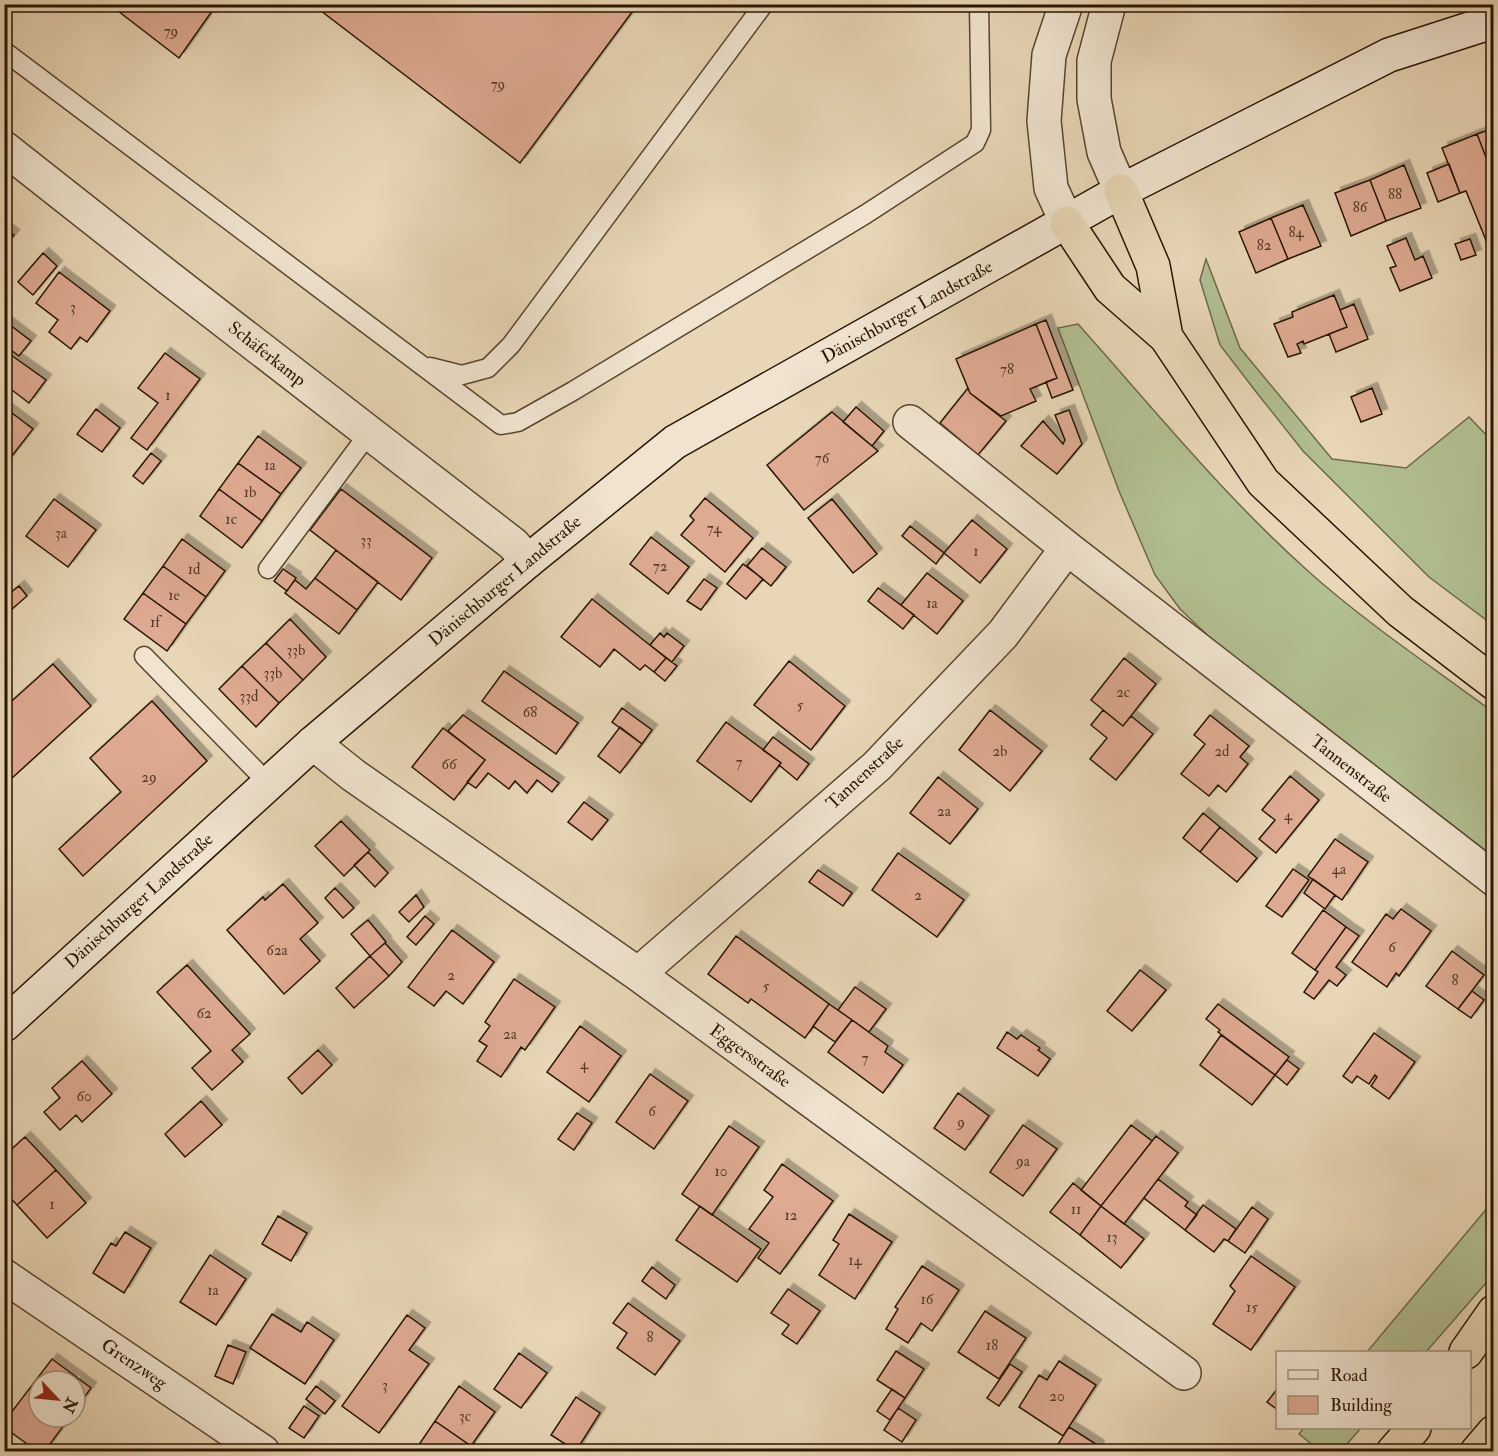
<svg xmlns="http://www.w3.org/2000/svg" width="1498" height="1456" font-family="'IM FELL Double Pica',serif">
	<defs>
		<filter id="shadow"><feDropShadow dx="5.5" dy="-5.5" stdDeviation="0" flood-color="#0004"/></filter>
	</defs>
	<rect width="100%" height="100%" fill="#e8d6b6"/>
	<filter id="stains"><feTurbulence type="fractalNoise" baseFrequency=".00333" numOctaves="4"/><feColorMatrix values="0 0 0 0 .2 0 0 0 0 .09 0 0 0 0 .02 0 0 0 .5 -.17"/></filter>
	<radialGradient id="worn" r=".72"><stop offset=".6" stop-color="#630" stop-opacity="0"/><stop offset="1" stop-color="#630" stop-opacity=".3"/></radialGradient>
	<path fill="#b2bf91" stroke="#6e6a4a" stroke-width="1.5" d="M1206,259L1240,348L1332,459L1406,468L1469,417L1493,442V625L1429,577L1303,451L1257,393L1220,345L1200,280Z
		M1078,324C1153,408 1224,496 1308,571C1366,623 1431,666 1493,712V853L1486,851L1222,649L1180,609L1155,575L1119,491L1058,328Z
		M1493,1201V1275L1426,1352H1367Z
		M1304,1428H1361L1340,1452L1320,1451L1299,1434Z"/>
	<path fill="#deaa92" stroke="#291502" stroke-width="1.5" filter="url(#shadow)" d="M109,4H217L179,58Z
		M312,4H638L520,163Z
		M1494,128V178L1477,134Z
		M1477,134L1494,178V260L1466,191L1460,193L1442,148Z
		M1449,164L1460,193L1438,202L1427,173Z
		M1404,165L1421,208L1386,221L1370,180Z
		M1370,180L1386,221L1351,236L1335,193Z
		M1303,205L1321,246L1288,259L1271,218Z
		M1271,218L1288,259L1256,273L1239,232Z
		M4,227L14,235L4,247Z
		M1406,238L1415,260L1423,256L1432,278L1400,291L1390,268L1396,266L1387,246Z
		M1470,239L1476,255L1461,260L1455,244Z
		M43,253L57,266L33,295L18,282Z
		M59,272L110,311L87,342L80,337L71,349L49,332L58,320L36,303Z
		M1334,295L1347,327L1304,344L1303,341L1297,344L1301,353L1288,357L1274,324L1293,317L1292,312Z
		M1354,304L1368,339L1336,352L1329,334L1347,327L1340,310Z
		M1046,320L1073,390L1052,398L1046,382L1057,378L1036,324Z
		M6,322L31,341L19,356L4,345Z
		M1036,324L1057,378L1030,389L1036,401L1001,416L970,393L956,359Z
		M4,350L46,380L29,403L4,384Z
		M165,353L200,379L147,450L131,438L158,403L138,388Z
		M968,388L970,393L1006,421L978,455L940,423Z
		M1372,388L1382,414L1361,422L1351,397Z
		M4,407L33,429L4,466Z
		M856,407L884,431L872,446L843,422Z
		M96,409L120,428L102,452L77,434Z
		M1069,410L1082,444L1057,474L1021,446L1043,421L1063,444L1065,440L1055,415Z
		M832,412L878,451L804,510L767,465Z
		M258,436L301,468L281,494L238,463Z
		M151,453L161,461L143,484L133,476Z
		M238,463L281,494L262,521L219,489Z
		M219,489L262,521L242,548L200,516Z
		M341,489L432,558L401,600L310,530Z
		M705,498L753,538L725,572L681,535L694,520L690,516Z
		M54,499L96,530L68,567L26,536Z
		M832,499L877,554L853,573L808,518Z
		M972,520L1007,549L980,583L944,553Z
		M910,526L944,553L936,564L902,536Z
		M651,537L689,567L668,594L630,564Z
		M182,539L225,571L206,597L163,566Z
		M762,548L786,567L771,586L747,566Z
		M336,550L378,582L357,610L315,578Z
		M743,564L763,579L746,599L727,584Z
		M163,566L206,597L186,624L143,593Z
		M283,569L296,578L287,591L274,581Z
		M927,573L963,601L937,634L901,605Z
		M315,578L357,610L339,634L285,593L295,580L306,589Z
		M704,579L717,588L701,610L687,601Z
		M19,586L27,596L4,616V598Z
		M878,588L914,615L903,629L868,601Z
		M143,593L186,624L167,651L124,619Z
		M592,599L666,658L654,672L645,665L640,670L614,649L600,667L561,637Z
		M290,619L326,657L303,680L266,643Z
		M660,633L664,637L667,633L684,646L672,662L650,645Z
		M266,643L303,680L279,703L242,666Z
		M666,658L677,666L665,681L654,672Z
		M1124,658L1156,684L1123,726L1091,700Z
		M789,661L845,706L811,750L754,705Z
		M53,664L91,706L11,779L4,771V708Z
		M242,666L279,703L256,727L219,689Z
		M504,671L578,723L556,754L482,701Z
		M152,701L207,761L83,876L59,849L121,792L90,758Z
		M622,708L652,730L642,744L612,722Z
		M990,710L1042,751L1010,791L959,750Z
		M1103,710L1123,726L1131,716L1153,734L1116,780L1090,759L1107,738L1091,725Z
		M463,715L559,783L552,792L537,780L527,793L515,781L509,789L488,773L476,788L467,782L485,760L448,731Z
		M1210,715L1249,746L1240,757L1248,764L1226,792L1218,785L1209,796L1181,774L1205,744L1194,735Z
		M726,722L781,763L751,802L697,761Z
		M620,727L642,744L620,773L598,756Z
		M443,728L485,760L454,800L412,767Z
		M773,737L809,764L797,780L779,765L781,763L763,750Z
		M1290,776L1319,800L1276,853L1259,839L1275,820L1262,810Z
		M938,777L978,809L950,844L910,813Z
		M584,802L608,820L592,840L568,822Z
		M1203,813L1220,827L1200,852L1183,838Z
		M341,821L370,850L344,876L315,846Z
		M1220,827L1257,858L1237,882L1200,852Z
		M1335,839L1368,862L1342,900L1308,876Z
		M368,852L388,873L375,887L354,865Z
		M898,853L964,900L937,937L872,890Z
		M1293,869L1309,880L1282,917L1266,906Z
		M818,870L852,893L843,906L809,882Z
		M1313,879L1335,895L1325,909L1304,893Z
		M283,884L318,923L300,939L320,961L284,994L227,930L263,897L265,900Z
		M335,888L354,908L343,918L325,898Z
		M416,895L424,907L409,922L399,912Z
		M1401,909L1431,931L1399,976L1396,973L1387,987L1352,962L1386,914L1393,919Z
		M1323,910L1346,927L1315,970L1292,953Z
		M425,916L434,924L416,945L407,937Z
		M368,920L386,942L370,956L351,934Z
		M1346,927L1359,936L1336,967L1346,975L1337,986L1329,980L1314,999L1304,992L1318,972L1315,970Z
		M452,930L494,962L463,1004L446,991L434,1006L408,987Z
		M736,936L829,1004L805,1038L751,999L748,1003L708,974Z
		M385,943L402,962L389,976L370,956Z
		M1452,951L1484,975L1458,1009L1426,986Z
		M370,956L389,976L354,1008L336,988Z
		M187,965L250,1034L232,1050L243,1062L212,1090L192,1068L211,1051L157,992Z
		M1140,970L1166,990L1132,1031L1107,1011Z
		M514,979L555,1007L525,1050L521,1047L501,1077L477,1061L487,1046L479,1041L490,1026L485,1022Z
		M855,987L886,1009L869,1032L838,1010Z
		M1472,991L1484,1000L1471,1018L1458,1009Z
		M829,1004L852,1020L835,1042L813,1026Z
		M1218,1004L1289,1057L1275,1075L1218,1032L1220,1030L1206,1019Z
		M852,1020L888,1046L885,1052L903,1065L883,1093L828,1052Z
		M580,1026L621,1056L589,1102L547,1072Z
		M1007,1032L1017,1039L1021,1035L1040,1048L1038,1050L1050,1059L1038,1076L997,1048Z
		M1374,1033L1415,1062L1389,1099L1371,1086L1377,1077L1375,1075L1369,1084L1357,1076L1352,1083L1343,1076Z
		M1221,1035L1275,1075L1252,1105L1200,1065Z
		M318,1050L332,1065L302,1094L288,1078Z
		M1287,1060L1299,1069L1287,1085L1275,1075Z
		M82,1061L112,1094L82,1122L76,1115L60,1130L44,1112L60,1098L52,1088Z
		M650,1074L688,1101L654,1149L616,1122Z
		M958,1093L989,1116L965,1150L934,1128Z
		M201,1101L222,1125L185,1157L165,1134Z
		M577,1113L592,1123L574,1150L558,1139Z
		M1023,1125L1057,1149L1023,1196L990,1172Z
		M1131,1125L1152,1141L1101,1206L1081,1190Z
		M729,1126L759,1147L712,1215L682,1194Z
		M1156,1136L1178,1153L1124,1224L1101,1206Z
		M25,1137L56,1170L17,1205L4,1191V1156Z
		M782,1164L833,1201L780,1274L758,1258L769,1243L749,1229L773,1197L764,1190Z
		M56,1170L86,1203L47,1238L17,1205Z
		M1158,1179L1188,1202L1185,1206L1197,1215L1185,1230L1144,1198Z
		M1073,1183L1101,1206L1080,1235L1050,1212Z
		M1203,1205L1236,1229L1228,1241L1224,1239L1214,1252L1185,1230Z
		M700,1206L761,1249L737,1282L676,1240Z
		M1101,1206L1144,1239L1121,1268L1080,1235Z
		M1252,1207L1268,1219L1245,1253L1228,1241Z
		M849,1214L892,1242L855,1299L819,1275L839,1244L833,1240Z
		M278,1216L307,1233L291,1261L262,1244Z
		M125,1232L151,1248L124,1293L93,1273L111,1243L116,1246Z
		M210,1255L246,1279L216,1325L180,1302Z
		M1251,1256L1295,1287L1251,1350L1213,1324L1235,1291L1230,1286Z
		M922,1266L959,1290L932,1331L921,1323L908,1343L886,1329L898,1309L895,1307Z
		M652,1267L675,1285L666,1299L642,1281Z
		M788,1289L820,1311L797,1344L782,1334L789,1325L771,1313Z
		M628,1303L680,1341L655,1375L617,1348L627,1333L613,1323Z
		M985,1311L1026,1338L999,1379L958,1352Z
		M272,1314L301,1332L307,1322L334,1340L305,1384L250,1348Z
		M407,1315L425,1328L409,1350L429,1364L379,1433L342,1406Z
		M228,1345L246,1352L233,1384L215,1376Z
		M896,1351L924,1369L905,1398L877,1380Z
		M519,1353L547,1373L521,1408L494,1389Z
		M52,1359L91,1388L75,1410V1381H39V1417H70L44,1452H38L4,1427V1422Z
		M1059,1361L1096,1385L1063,1436L1019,1407L1039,1375L1047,1380Z
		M1010,1364L1022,1372L999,1406L987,1398Z
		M316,1386L335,1401L325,1414L306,1399Z
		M459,1386L495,1412L471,1446L435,1421Z
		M1278,1388V1410L1267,1402Z
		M892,1389L905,1398L890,1420L877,1411Z
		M576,1397L600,1413L576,1451L551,1435Z
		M304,1406L319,1416L304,1438L289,1428Z
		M898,1408L916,1420L902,1442L884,1430Z
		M435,1421L471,1446L468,1452H414Z
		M1069,1427L1099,1446L1095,1452H1053Z"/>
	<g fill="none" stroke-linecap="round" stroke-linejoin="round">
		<defs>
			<path id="lane" d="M4,51L501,425L518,422L573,391L866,214L975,143L981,130L979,4
				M430,367L462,375L488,368L511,345L764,4
				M268,569L369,433
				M144,656L268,783"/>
			<path id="street" d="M1066,4L1049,55L1044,121L1051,188L1067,223
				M1109,4L1094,61V99L1104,152L1121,191
				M4,148L169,278L513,544L528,561
				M910,422L1067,548L1494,879
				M313,743L353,775L638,974L1184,1373
				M638,974L877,766L1003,634L1067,548
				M4,1276L263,1452"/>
			<path id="secondary" d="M4,1025L313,743L528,561L675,442L1121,191L1389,55L1479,26L1494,24"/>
			<path id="highway" d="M1121,191L1153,266L1166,337
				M1067,223L1110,288L1166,337L1263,482L1400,611L1494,683
				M1466,1352L1494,1312
				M1393,1452L1414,1428
				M1477,1452L1494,1432"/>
		</defs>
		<use href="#lane" stroke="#59452f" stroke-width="21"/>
		<use href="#street" stroke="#59452f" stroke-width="36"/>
		<use href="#secondary" stroke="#291502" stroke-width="36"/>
		<use href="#highway" stroke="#291502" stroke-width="36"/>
		<use href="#lane" stroke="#f0e4d0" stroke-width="18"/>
		<use href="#street" stroke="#f0e4d0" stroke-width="33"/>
		<use href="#secondary" stroke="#f0e4d0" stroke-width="33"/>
		<use href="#highway" stroke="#e8d6b6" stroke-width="33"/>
	</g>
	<g text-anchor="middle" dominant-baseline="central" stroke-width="4.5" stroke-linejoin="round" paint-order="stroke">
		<g font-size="15" fill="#563a26">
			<text x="171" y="31">79</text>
			<text x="498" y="84">79</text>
			<text x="1395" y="194">88</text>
			<text x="1360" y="207">86</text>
			<text x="1296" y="232">84</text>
			<text x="1264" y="245">82</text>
			<text x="73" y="307">3</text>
			<text x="1007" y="369">78</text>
			<text x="168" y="395">1</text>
			<text x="822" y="458">76</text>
			<text x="270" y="465">1a</text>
			<text x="250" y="492">1b</text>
			<text x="231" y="519">1c</text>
			<text x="714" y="528">74</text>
			<text x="61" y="533">3a</text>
			<text x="366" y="540">33</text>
			<text x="976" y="551">1</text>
			<text x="660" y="566">72</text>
			<text x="194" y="569">1d</text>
			<text x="174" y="595">1e</text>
			<text x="932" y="603">1a</text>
			<text x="155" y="622">1f</text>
			<text x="296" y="650">33b</text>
			<text x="273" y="673">33b</text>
			<text x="1123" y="692">2c</text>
			<text x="249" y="696">33d</text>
			<text x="800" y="705">5</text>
			<text x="530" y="712">68</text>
			<text x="1000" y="751">2b</text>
			<text x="1222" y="751">2d</text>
			<text x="739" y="762">7</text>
			<text x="449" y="764">66</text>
			<text x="149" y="777">29</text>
			<text x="944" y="811">2a</text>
			<text x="1288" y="815">4</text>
			<text x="1339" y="869">4a</text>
			<text x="918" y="895">2</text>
			<text x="1392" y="947">6</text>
			<text x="277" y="950">62a</text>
			<text x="451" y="975">2</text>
			<text x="1455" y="980">8</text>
			<text x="766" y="986">5</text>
			<text x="204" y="1013">62</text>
			<text x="510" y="1034">2a</text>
			<text x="865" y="1058">7</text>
			<text x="584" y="1064">4</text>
			<text x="84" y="1096">60</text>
			<text x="652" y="1111">6</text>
			<text x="961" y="1122">9</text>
			<text x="1023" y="1161">9a</text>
			<text x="721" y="1171">10</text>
			<text x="52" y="1204">1</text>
			<text x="1076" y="1209">11</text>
			<text x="791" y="1215">12</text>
			<text x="1112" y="1237">13</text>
			<text x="855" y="1260">14</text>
			<text x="213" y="1290">1a</text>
			<text x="927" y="1299">16</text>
			<text x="1252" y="1307">15</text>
			<text x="650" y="1337">8</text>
			<text x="992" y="1345">18</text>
			<text x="385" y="1385">3</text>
			<text x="1057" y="1396">20</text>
			<text x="465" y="1416">3c</text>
		</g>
		<g font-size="18" fill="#291502" stroke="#f0e4d0">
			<text transform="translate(907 312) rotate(-29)">Dänischburger Landstraße</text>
			<text transform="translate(267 354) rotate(38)">Schäferkamp</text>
			<text transform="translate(505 581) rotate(-40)">Dänischburger Landstraße</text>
			<text transform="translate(1351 769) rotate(38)">Tannenstraße</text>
			<text transform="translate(865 773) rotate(-43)">Tannenstraße</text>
			<text transform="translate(139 901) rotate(-42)">Dänischburger Landstraße</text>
			<text transform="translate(750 1056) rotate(36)">Eggersstraße</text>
			<text transform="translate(134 1364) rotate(34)">Grenzweg</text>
		</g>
	</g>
	<rect width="1498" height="1456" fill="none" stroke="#e8d6b6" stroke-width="24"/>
	<rect x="6" y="6" width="1486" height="1444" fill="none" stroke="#291502" stroke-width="3"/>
	<rect x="12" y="12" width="1474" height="1432" fill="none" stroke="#291502" stroke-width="1.5"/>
	<rect x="1276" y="1351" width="195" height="78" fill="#f0e4d0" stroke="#a0917e" stroke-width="1.5"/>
	<rect x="1288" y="1370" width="30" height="9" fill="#f0e4d0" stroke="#a0917e" stroke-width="1.5"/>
	<text x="1330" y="1381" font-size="18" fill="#291502">Road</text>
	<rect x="1288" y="1396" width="30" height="18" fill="#deaa92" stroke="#a0917e" stroke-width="1.5"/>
	<text x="1330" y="1411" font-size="18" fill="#291502">Building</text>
	<g transform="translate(57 1399) rotate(116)"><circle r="28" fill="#f0e4d0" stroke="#a0917e" stroke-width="1.5"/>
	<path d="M0-4.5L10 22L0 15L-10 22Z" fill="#8f2418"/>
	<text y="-9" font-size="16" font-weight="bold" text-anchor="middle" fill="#291502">N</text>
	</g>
	<rect width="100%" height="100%" filter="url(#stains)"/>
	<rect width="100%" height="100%" fill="url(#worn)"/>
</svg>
